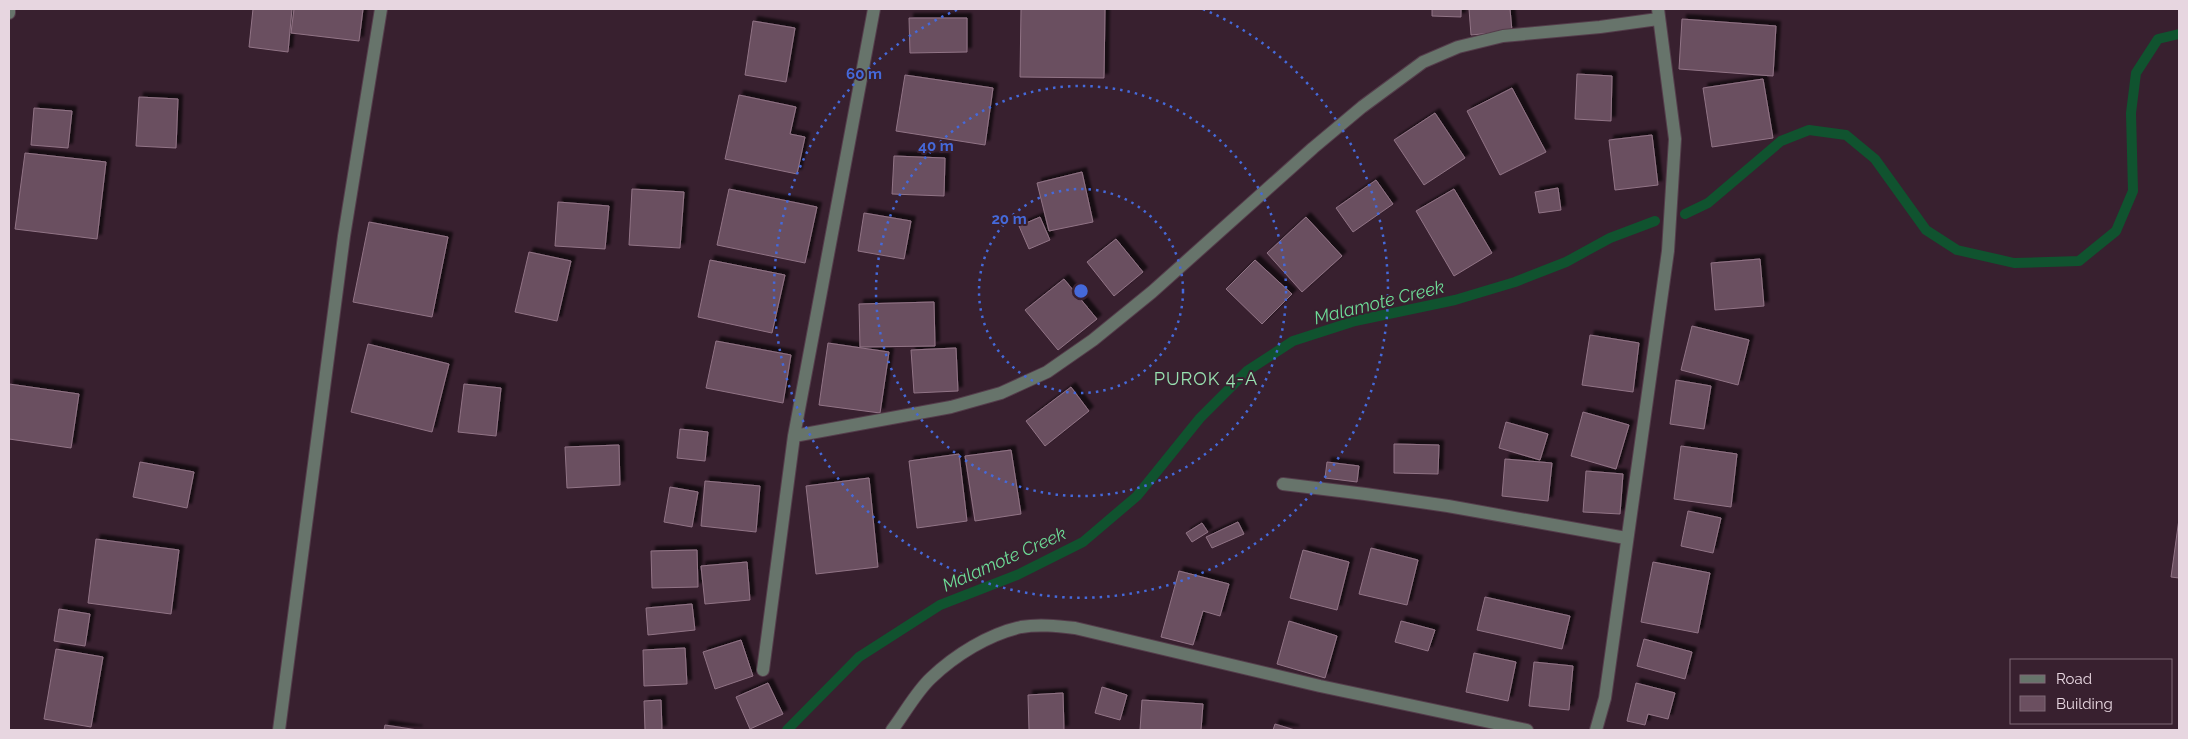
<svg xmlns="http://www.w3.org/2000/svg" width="2188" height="739" font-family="Raleway,sans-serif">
	<defs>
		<filter id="shadow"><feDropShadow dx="4.5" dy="-4.5" stdDeviation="1" flood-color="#0009"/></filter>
	</defs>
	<rect width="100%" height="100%" fill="#38202f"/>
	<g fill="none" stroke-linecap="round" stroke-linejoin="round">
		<path stroke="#10532f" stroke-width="10" d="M1685,214L1708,203L1781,141L1809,130L1846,135L1875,159L1926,230L1957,250L2014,263L2079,261L2116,231L2133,191L2131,113L2136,73L2158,39L2179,34
			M787,730L859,657L940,605L1017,575L1083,542L1137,496L1200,418L1247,371L1293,341L1355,321L1455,300L1515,282L1566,262L1610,238L1655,221"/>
	</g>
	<path fill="#6b4f60" stroke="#917486" filter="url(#shadow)" d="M253,9H292L288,52L249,47Z
		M294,9H363L359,41L291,33Z
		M1021,9H1105L1104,78L1020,77Z
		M1432,9H1461V17L1432,16Z
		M1469,9H1510L1512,31L1471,35Z
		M909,18H967V52L910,53Z
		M1682,19L1776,26L1773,76L1679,69Z
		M753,21L795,28L786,82L745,75Z
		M1577,74L1612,76L1611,121L1575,119Z
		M905,75L993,88L985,145L896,131Z
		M1763,79L1773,138L1712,147L1703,88Z
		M1512,88L1546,152L1500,175L1467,111Z
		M739,95L796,107L790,134L805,137L797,174L725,159Z
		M139,97L178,99L176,148L136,146Z
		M34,108L72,111L68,148L31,145Z
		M1435,113L1465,158L1424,185L1394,140Z
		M1652,135L1658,185L1615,190L1609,140Z
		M25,153L106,162L97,239L15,229Z
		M894,156L945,158L944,196L892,194Z
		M1082,172L1093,222L1049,231L1037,183Z
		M1376,180L1393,204L1353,232L1336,208Z
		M1558,188L1561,210L1539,213L1535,192Z
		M632,189L684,192L680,248L629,245Z
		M729,189L817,207L805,263L717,245Z
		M1454,189L1492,253L1454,276L1416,211Z
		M558,202L609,206L605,249L555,246Z
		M864,213L911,221L904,259L858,251Z
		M1040,217L1050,240L1029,249L1019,226Z
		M1306,217L1342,256L1302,292L1267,253Z
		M369,222L448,237L432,317L353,302Z
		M1116,239L1143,272L1114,296L1087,262Z
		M529,252L571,261L557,321L515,312Z
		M1760,259L1764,306L1715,310L1711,263Z
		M710,260L785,275L772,333L698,317Z
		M1255,260L1292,294L1262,324L1226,289Z
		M1064,279L1097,319L1058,350L1025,310Z
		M934,302L935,346L860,347L859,304Z
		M1692,326L1749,340L1738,385L1681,370Z
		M1590,335L1639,343L1633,392L1582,385Z
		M716,341L791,355L783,403L706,388Z
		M828,343L889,352L880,413L819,405Z
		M368,344L449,364L432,432L351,412Z
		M956,348L958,391L914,393L911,350Z
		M1676,380L1711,386L1704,429L1670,424Z
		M9,384L79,394L71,448L9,439Z
		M464,384L501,388L496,436L458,432Z
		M1071,387L1089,411L1045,446L1026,421Z
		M1583,412L1629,425L1616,469L1571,456Z
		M1506,422L1548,434L1540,460L1499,448Z
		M680,429L708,432L705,461L677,458Z
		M1394,444L1439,445L1438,474L1394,473Z
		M619,445L620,485L567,488L565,447Z
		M1681,446L1737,454L1731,507L1674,499Z
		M1011,450L1021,514L975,521L965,456Z
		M959,454L967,521L917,528L909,461Z
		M1505,459L1552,463L1548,501L1502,496Z
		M140,462L194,472L187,508L133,497Z
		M1327,462L1359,466L1357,482L1325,478Z
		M1586,471L1623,474L1620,514L1583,512Z
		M869,478L878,567L816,574L806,486Z
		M705,481L760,486L756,532L701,526Z
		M670,487L698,492L692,527L664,522Z
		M1688,511L1721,518L1713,553L1681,546Z
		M2179,519V578L2171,577Z
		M1238,522L1244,534L1212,548L1206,537Z
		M1202,523L1208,532L1192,542L1186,533Z
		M96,539L179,550L171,614L88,603Z
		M1371,548L1418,560L1407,605L1359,594Z
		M697,550L698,587L652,588L651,551Z
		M1303,550L1349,562L1337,610L1290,598Z
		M747,562L750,600L705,604L701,566Z
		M1653,562L1710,573L1698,633L1641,622Z
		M1179,571L1229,584L1220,616L1203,611L1193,645L1161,637Z
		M1485,597L1570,616L1562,649L1477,630Z
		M692,604L695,630L648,635L646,608Z
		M59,609L90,614L85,646L54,641Z
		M1289,621L1337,636L1325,678L1277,664Z
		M1401,621L1435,630L1428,651L1395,642Z
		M1644,639L1692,652L1685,679L1637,666Z
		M741,640L753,676L715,689L703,652Z
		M685,648L687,684L644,686L643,650Z
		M56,649L103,657L91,727L44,719Z
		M1474,653L1516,662L1508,701L1466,692Z
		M1534,662L1573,666L1569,710L1529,706Z
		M768,683L783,714L750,729L736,697Z
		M1636,683L1675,693L1668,719L1648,714L1645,725L1627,721Z
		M1102,687L1127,695L1120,720L1095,713Z
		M1063,693L1064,730H1029L1028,695Z
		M661,700L662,730H645L644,701Z
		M1142,700L1203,704L1201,730H1140Z
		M1275,724L1295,730H1273Z
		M385,725L418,730H384Z"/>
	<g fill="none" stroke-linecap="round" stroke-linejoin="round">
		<defs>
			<path id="minor" d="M9,13V9
				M794,436L951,407L1001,393L1047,372L1093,340L1152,292L1313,148L1362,107L1423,62L1458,47L1503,36L1600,27L1658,19
				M1283,484L1365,494L1448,506L1626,538
				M763,670L794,436L874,9
				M279,730L344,236L381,9
				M892,730C905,713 916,692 931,678C955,655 989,634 1021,627C1039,624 1057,626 1075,628L1320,686L1527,730
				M1596,730L1605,698L1668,251L1675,139L1658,9"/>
		</defs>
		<use href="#minor" stroke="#543d4b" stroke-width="14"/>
		<use href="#minor" stroke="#67746b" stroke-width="12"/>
	</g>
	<g fill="none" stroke="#4569da" stroke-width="2.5" stroke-dasharray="2.5 5">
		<circle cx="1081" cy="291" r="102"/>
		<circle cx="1081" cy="291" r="205"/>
		<path d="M1203 9A307 307 0 1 1 959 9"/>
	</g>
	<g text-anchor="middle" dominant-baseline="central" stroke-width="4" stroke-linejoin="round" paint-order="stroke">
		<g font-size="18" font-style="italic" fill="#6ddb97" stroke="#38202f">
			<text transform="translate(1379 302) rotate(-14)">Malamote Creek</text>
			<text transform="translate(1004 559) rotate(-24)">Malamote Creek</text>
		</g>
		<g font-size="18" letter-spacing="1" fill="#98e2b1" stroke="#38202f">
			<text x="1206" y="378">PUROK 4-A</text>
		</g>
	</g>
	<circle cx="1081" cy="291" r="8" fill="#4569da" stroke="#38202f" stroke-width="2.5"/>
	<g font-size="15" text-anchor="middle" font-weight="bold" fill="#4569da" stroke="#38202f" stroke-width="4" stroke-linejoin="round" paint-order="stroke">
		<text x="864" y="79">60 m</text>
		<text x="936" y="151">40 m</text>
		<text x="1009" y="224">20 m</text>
	</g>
	<rect width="2188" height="739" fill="none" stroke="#e7d6e0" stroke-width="20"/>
	<rect x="2010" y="659" width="162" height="65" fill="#38202f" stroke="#7e6976"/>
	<rect x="2020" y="675" width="25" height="8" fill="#67746b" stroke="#7e6976"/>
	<text x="2056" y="684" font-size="15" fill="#e7d6e0">Road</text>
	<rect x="2020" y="696" width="25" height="15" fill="#6b4f60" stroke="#7e6976"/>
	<text x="2056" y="709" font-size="15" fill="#e7d6e0">Building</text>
</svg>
